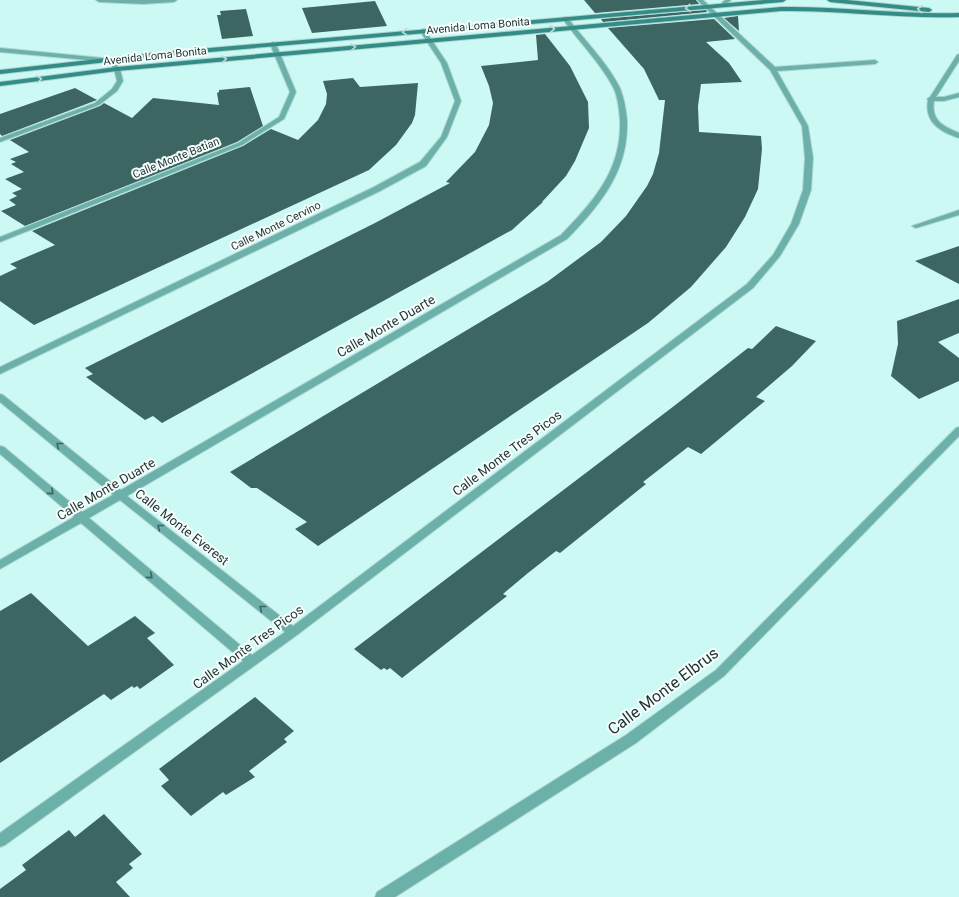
<svg xmlns="http://www.w3.org/2000/svg" width="959" height="897" font-family="Roboto,sans-serif">
	<rect width="100%" height="100%" fill="#cdf9f5"/>
	<path fill="#3d6662" d="M584,0H696L699,4L595,13Z
		M375,1L387,26L312,33L302,8Z
		M246,9L253,36L222,39L217,15H221L220,11Z
		M706,10L707,12L603,22L601,19Z
		M738,16L739,31L724,18Z
		M714,19L735,39L706,42L729,63L742,82L701,84L698,106L699,132L761,136L762,149L758,189L745,217L726,247L691,287L648,323L318,546L295,529L307,522L257,488H251L230,472L547,282L601,242L626,216L647,186L653,174L659,153L665,100H659L644,69L608,28Z
		M545,34L570,66L588,102L589,128L575,161L566,176L542,202H543L512,230L162,423L153,416L145,420L86,377L93,374L85,368L375,223L450,183L446,182L475,152L489,125L493,103L489,86L481,66L538,60L536,35Z
		M353,78L360,87L418,83L415,115L412,123L396,145L369,170L34,325L0,301V276L17,268L10,264L55,245L32,231L243,146L271,129L298,140L318,120L326,104L327,94L323,81Z
		M250,87L263,126L237,142L25,226L1,211L16,205L9,200L17,196L12,193L22,189L5,179L24,172L11,164L16,162L10,159L29,152L10,140L100,106L104,103L132,118L153,98L219,105L217,93L219,92V90Z
		M75,88L97,100L2,136L0,134V114Z
		M959,246V284L915,261Z
		M959,299V333L938,342L959,358V381L919,399L891,376L898,344L897,321Z
		M776,326L816,341L792,366L756,397L765,401L701,454L688,447L643,482L646,484L560,553L556,551L528,573L503,594L507,596L402,678L390,668L387,670L384,668L381,670L354,649L674,406L748,348L752,349Z
		M31,593L88,646L135,616L155,633L147,638L174,665L140,689L137,686L134,688L132,686L111,700L104,694L0,763V611Z
		M255,697L294,731L284,739L287,742L249,771L255,777L226,795L223,792L191,816L161,786L169,780L159,769Z
		M104,814L142,854L129,864L133,868L116,882L130,897H0V889L26,870L22,865L69,830L75,837Z"/>
	<g fill="none" stroke-linecap="round" stroke-linejoin="round">
		<defs>
			<path id="minor" d="M96,0H177L174,2L143,4L99,2Z
				M697,0H703L775,67L875,60L878,62L875,64L777,71L808,126L813,158L811,190L799,224L780,256L753,288L297,635L5,845L0,847V833L243,661L81,523L0,569V560L74,517L0,454V446L4,447L82,512L113,495L0,402V394L3,395L121,490L561,235C594,201 622,170 620,120C619,109 618,96 613,87C600,62 578,41 562,18L567,17C584,40 607,62 620,88C624,98 626,110 627,120C629,171 600,205 567,239L127,496L293,626L747,284L773,255L791,224L803,190L805,158L802,126L770,70ZM120,500L285,632L252,655L89,518Z
				M725,0H731L725,6H721L720,5Z
				M423,29L425,30L447,63L461,101L447,137L426,166L380,191L0,374V367L374,187L420,162L441,137L455,101L441,63L420,31Z
				M273,42L276,44L296,92L284,119L242,145L0,242V237L238,143L279,117L290,92L270,44Z
				M0,48L113,59L120,69L123,81L117,91L99,105L0,142V138L95,103L112,89L117,81L114,69L109,62L0,52Z
				M959,54V61L936,97H944L959,93V97L944,101H934C931,121 943,126 959,133V138C940,132 924,122 928,100L927,99L930,97L957,55Z
				M959,210V215L916,228L912,226Z"/>
			<path id="tertiary" d="M959,427V436L724,676L636,743L395,897H375L377,892L626,735L716,670L956,428Z"/>
			<path id="secondary" d="M764,0H786L783,2L152,57L0,74V70L152,53Z
				M827,0H847L929,8L932,10L929,12L830,2Z
				M781,7C841,6 899,15 959,13V17C899,19 841,10 781,11L117,71L0,86V82L117,67Z"/>
		</defs>
		<use href="#minor" stroke="#aed5d1" stroke-width="2"/>
		<use href="#tertiary" stroke="#aed5d1" stroke-width="2"/>
		<use href="#secondary" stroke="#aed5d1" stroke-width="2"/>
		<use href="#minor" fill="#6cb0aa" fill-rule="evenodd"/>
		<use href="#tertiary" fill="#6cb0aa" fill-rule="evenodd"/>
		<use href="#secondary" fill="#338d86" fill-rule="evenodd"/>
	</g>
	<defs><path id="oneway-chevron" d="M-2-3.5L2.5 0L-2 3.5" fill="none" stroke-width="1.6" stroke-linecap="round" stroke-linejoin="round"/></defs>
	<g stroke="#bbdcd9">
		<use href="#oneway-chevron" transform="translate(688 8) rotate(175)"/>
		<use href="#oneway-chevron" transform="translate(920 9) rotate(-173)"/>
		<use href="#oneway-chevron" transform="translate(552 29) rotate(-5)"/>
		<use href="#oneway-chevron" transform="translate(405 32) rotate(175)"/>
		<use href="#oneway-chevron" transform="translate(353 47) rotate(-5)"/>
		<use href="#oneway-chevron" transform="translate(224 59) rotate(-6)"/>
		<use href="#oneway-chevron" transform="translate(39 79) rotate(-7)"/>
	</g>
	<g stroke="#3e6460">
		<use href="#oneway-chevron" transform="translate(59 445) rotate(-141)"/>
		<use href="#oneway-chevron" transform="translate(51 492) rotate(41)"/>
		<use href="#oneway-chevron" transform="translate(160 527) rotate(-142)"/>
		<use href="#oneway-chevron" transform="translate(150 576) rotate(40)"/>
		<use href="#oneway-chevron" transform="translate(262 608) rotate(-142)"/>
	</g>
	<g text-anchor="middle" dominant-baseline="central" stroke-width="4" stroke-linejoin="round" paint-order="stroke">
		<g font-size="11" fill="#1f312f" stroke="#f5fefd">
			<text transform="translate(478 26) rotate(-5)">Avenida Loma Bonita</text>
			<text transform="translate(155 56) rotate(-6)">Avenida Loma Bonita</text>
			<text transform="translate(176 158) rotate(-22)">Calle Monte Batian</text>
			<text transform="translate(276 226) rotate(-26)">Calle Monte Cervino</text>
		</g>
		<g font-size="13" fill="#1f312f" stroke="#f5fefd">
			<text transform="translate(386 326) rotate(-30)">Calle Monte Duarte</text>
			<text transform="translate(507 453) rotate(-37)">Calle Monte Tres Picos</text>
			<text transform="translate(106 489) rotate(-30)">Calle Monte Duarte</text>
			<text transform="translate(182 527) rotate(38)">Calle Monte Everest</text>
			<text transform="translate(248 647) rotate(-36)">Calle Monte Tres Picos</text>
		</g>
		<g font-size="16" fill="#1f312f" stroke="#f5fefd">
			<text transform="translate(663 691) rotate(-37)">Calle Monte Elbrus</text>
		</g>
	</g>
</svg>
